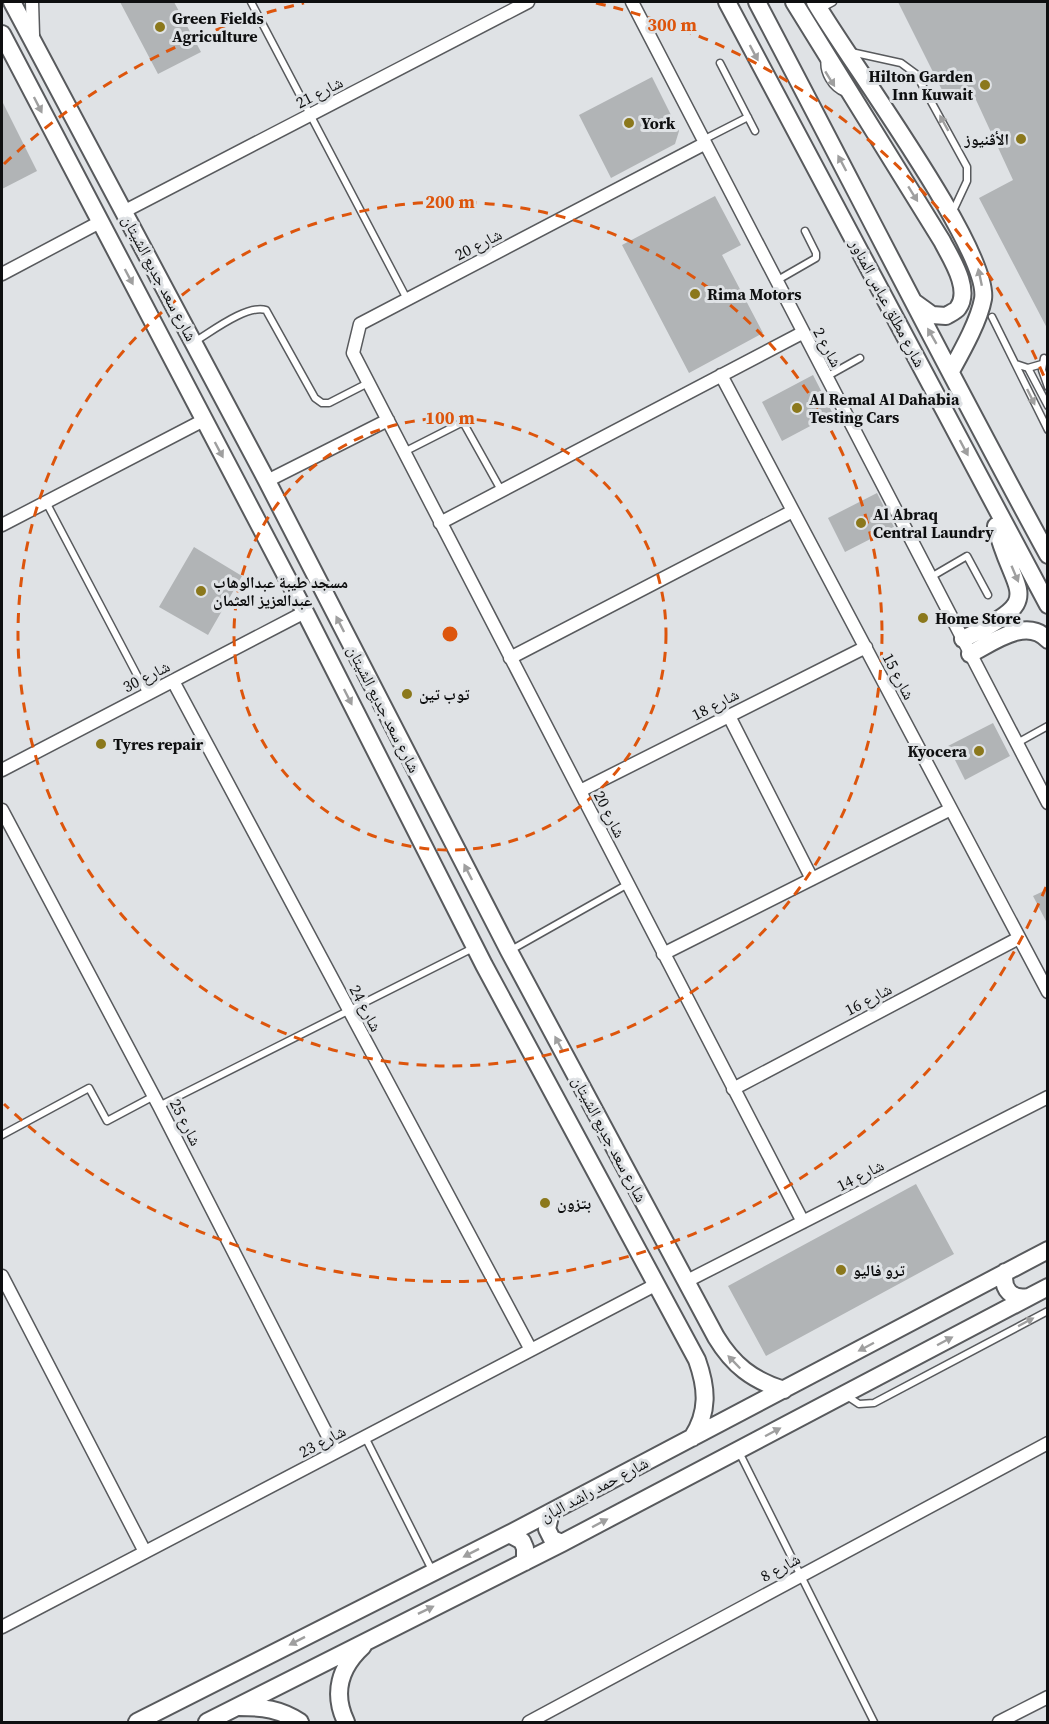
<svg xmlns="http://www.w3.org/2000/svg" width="1049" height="1724" font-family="'Source Serif 4','Noto Naskh Arabic',serif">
	<rect width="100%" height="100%" fill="#dfe2e5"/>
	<path fill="#b1b4b6" d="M120,2H174L201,52L158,74Z
		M898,2H1048V330L979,198L1013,180L971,89L946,98Z
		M652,77L679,131L675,144L611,178L579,115Z
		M2,101L37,171L2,189Z
		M715,196L741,245L722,255L763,333L689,373L622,245Z
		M813,375L833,414L782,441L762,402Z
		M877,493L894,527L845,552L828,518Z
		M194,547L242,576L208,635L159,607Z
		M993,723L1010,756L965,780L948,746Z
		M1048,889V925L1033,896Z
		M916,1184L954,1254L766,1356L728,1286Z"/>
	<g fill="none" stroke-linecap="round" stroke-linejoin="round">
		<defs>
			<path id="service" d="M251,2L407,299
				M820,9L833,2
				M851,52L901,63L916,74L967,167V181L953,211
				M825,58C822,72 832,88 845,93
				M720,63L755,131
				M703,140L748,117
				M776,281L816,258V253L805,231
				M992,317L1048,430
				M194,342C211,332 247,304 266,310L315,398L322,403H329L368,383
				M1044,358L1042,370L1048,387
				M1016,364L1028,368L1042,364
				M1028,368L1048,406
				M826,377L860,358
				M404,452L463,422L501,490
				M46,502L147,694
				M931,577L967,556L988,595
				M1017,743L1048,726
				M511,950L628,884
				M159,1106L475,947
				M2,1135L89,1088L107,1121L154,1096
				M847,1396L859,1404L874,1403L1048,1311
				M365,1437L433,1572
				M739,1452L874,1722"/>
			<path id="minor" d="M32,2L33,35
				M632,2L1048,803
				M704,144L360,324L353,353L803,1222
				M125,211L528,2
				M2,274L100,222
				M721,375L1048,992
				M267,481L388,420
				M440,523L802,333
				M2,525L204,420
				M510,658L793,511
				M173,681L531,1350
				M729,716L812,879
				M2,770L305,612
				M580,791L866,647
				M2,810L159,1106L336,1452
				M663,954L951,809
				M733,1089L1019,938
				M2,1276L145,1552
				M687,1281L1048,1097
				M2,1627L657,1284
				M529,1722L1048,1443
				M999,1722L1048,1697"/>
			<path id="tertiary" d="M12,2L267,481L509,951L716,1337C733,1365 752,1380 784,1390
				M727,2L1048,605
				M757,2C854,186 948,372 1048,555
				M794,2L942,241C950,257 972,289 958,308C956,311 949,314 946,316L932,315L914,302
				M815,2C845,55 991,251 983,299C979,321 962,351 951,371
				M2,34L305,612L484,965L697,1360C707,1388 709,1412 692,1438
				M963,639C1049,597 1014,598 996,526
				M970,654C992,643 1027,616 1048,640
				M1005,1272C1001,1289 1012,1300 1028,1297
				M551,1512L547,1529L552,1539L562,1543
				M509,1534L522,1541L525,1548V1562
				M239,1707C263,1707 280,1709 300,1722
				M137,1722L509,1534L1048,1250
				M207,1722L562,1543L1048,1287
				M346,1722C332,1693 340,1667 363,1646"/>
		</defs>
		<use href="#service" stroke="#585a5d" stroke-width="9"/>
		<use href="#minor" stroke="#585a5d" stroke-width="15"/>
		<use href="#tertiary" stroke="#585a5d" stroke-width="20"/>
		<use href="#service" stroke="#fff" stroke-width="6"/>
		<use href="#minor" stroke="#fff" stroke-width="12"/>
		<use href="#tertiary" stroke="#fff" stroke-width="16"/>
	</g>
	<defs><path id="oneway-solid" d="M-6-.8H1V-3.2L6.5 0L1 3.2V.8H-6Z" transform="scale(1.5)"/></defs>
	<g fill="#9f9f9f">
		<use href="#oneway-solid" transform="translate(754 53) rotate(62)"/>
		<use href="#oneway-solid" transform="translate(830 79) rotate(58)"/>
		<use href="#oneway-solid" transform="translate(38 105) rotate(63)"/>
		<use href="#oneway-solid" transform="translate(944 123) rotate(-119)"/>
		<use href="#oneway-solid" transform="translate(842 163) rotate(-118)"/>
		<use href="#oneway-solid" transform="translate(913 194) rotate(58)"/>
		<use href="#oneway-solid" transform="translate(129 277) rotate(62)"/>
		<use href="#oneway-solid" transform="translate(980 277) rotate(-102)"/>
		<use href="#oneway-solid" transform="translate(932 336) rotate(-120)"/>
		<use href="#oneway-solid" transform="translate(1031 397) rotate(64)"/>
		<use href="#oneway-solid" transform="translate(964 448) rotate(62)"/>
		<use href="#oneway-solid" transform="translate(219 450) rotate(62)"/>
		<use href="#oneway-solid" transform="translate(1015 574) rotate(67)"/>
		<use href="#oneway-solid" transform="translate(340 624) rotate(-117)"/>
		<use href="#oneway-solid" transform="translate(348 697) rotate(63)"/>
		<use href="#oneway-solid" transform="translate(468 872) rotate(-117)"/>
		<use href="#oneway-solid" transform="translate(559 1044) rotate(-118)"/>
		<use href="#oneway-solid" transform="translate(1026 1322) rotate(-28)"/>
		<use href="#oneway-solid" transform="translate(945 1341) rotate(-28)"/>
		<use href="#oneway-solid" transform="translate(866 1347) rotate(152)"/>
		<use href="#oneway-solid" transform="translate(734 1362) rotate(-134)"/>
		<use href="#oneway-solid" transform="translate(773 1432) rotate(-28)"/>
		<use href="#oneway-solid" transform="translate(600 1523) rotate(-28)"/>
		<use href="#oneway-solid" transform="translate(471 1553) rotate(153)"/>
		<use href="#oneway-solid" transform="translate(426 1610) rotate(-26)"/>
		<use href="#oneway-solid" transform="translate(297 1641) rotate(153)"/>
	</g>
	<g fill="none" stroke="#dd550c" stroke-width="3" stroke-dasharray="10 8">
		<circle cx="450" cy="634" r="216"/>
		<circle cx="450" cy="634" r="432"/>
		<path d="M1046 887A648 648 0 0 1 4 1104M4 164A648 648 0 0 1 304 3M596 3A648 648 0 0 1 1046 381"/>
	</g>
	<g fill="#8b781c" stroke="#dfe2e5" stroke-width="2">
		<circle cx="160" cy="27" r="6"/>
		<circle cx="985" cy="85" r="6"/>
		<circle cx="629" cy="123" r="6"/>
		<circle cx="1021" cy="139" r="6"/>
		<circle cx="695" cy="294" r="6"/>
		<circle cx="797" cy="408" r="6"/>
		<circle cx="861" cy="523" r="6"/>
		<circle cx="201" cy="591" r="6"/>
		<circle cx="923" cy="618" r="6"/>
		<circle cx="407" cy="694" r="6"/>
		<circle cx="101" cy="744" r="6"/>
		<circle cx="979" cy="751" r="6"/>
		<circle cx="545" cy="1203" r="6"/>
		<circle cx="841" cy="1270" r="6"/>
	</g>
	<g text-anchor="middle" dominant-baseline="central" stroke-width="6" stroke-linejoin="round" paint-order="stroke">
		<g font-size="16" font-weight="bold" fill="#0e0f10" stroke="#dfe2e5" text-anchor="start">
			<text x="172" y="18">Green Fields<tspan x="172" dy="18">Agriculture</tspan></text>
			<text x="973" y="76" text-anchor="end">Hilton Garden<tspan x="973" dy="18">Inn Kuwait</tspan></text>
			<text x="641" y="123">York</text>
			<text x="1009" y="139" text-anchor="end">الأڤنيوز</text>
			<text x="707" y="294">Rima Motors</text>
			<text x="809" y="399">Al Remal Al Dahabia<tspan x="809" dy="18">Testing Cars</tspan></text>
			<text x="873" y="514">Al Abraq<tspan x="873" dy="18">Central Laundry</tspan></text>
			<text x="213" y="582">مسجد طيبة عبدالوهاب<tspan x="213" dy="18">عبدالعزيز العثمان</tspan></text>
			<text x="935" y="618">Home Store</text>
			<text x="419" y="694">توب تين</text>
			<text x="113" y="744">Tyres repair</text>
			<text x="967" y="751" text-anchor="end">Kyocera</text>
			<text x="557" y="1203">بتزون</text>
			<text x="853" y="1270">ترو فاليو</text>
		</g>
		<g font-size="16" fill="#0e0f10" stroke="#dfe2e5">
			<text transform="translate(319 92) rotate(-27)">شارع 21</text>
			<text transform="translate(478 244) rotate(-27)">شارع 20</text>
			<text transform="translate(160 278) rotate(62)">شارع سعد جديع الشيتان</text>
			<text transform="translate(888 303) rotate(62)">شارع مطلق عباس المناور</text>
			<text transform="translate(828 347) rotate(62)">شارع 2</text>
			<text transform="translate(146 676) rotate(-27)">شارع 30</text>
			<text transform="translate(899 676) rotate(62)">شارع 15</text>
			<text transform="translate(715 704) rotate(-27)">شارع 18</text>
			<text transform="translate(384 709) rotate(63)">شارع سعد جديع الشيتان</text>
			<text transform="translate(610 814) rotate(63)">شارع 20</text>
			<text transform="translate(868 999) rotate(-28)">شارع 16</text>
			<text transform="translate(366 1008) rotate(62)">شارع 24</text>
			<text transform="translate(186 1122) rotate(63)">شارع 25</text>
			<text transform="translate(610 1139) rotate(62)">شارع سعد جديع الشيتان</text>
			<text transform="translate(860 1175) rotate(-27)">شارع 14</text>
			<text transform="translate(322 1441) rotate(-28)">شارع 23</text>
			<text transform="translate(594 1489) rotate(-28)">شارع حمد راشد البان</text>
			<text transform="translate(780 1567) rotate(-28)">شارع 8</text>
		</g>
	</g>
	<circle cx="450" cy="634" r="9" fill="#dd550c" stroke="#dfe2e5" stroke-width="3"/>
	<g font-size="18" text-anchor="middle" font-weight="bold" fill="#dd550c" stroke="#dfe2e5" stroke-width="6" stroke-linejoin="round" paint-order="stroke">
		<text x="672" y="31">300 m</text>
		<text x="450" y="208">200 m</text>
		<text x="450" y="424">100 m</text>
	</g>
	<rect width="1049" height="1724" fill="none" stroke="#0e0f10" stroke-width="6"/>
</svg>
